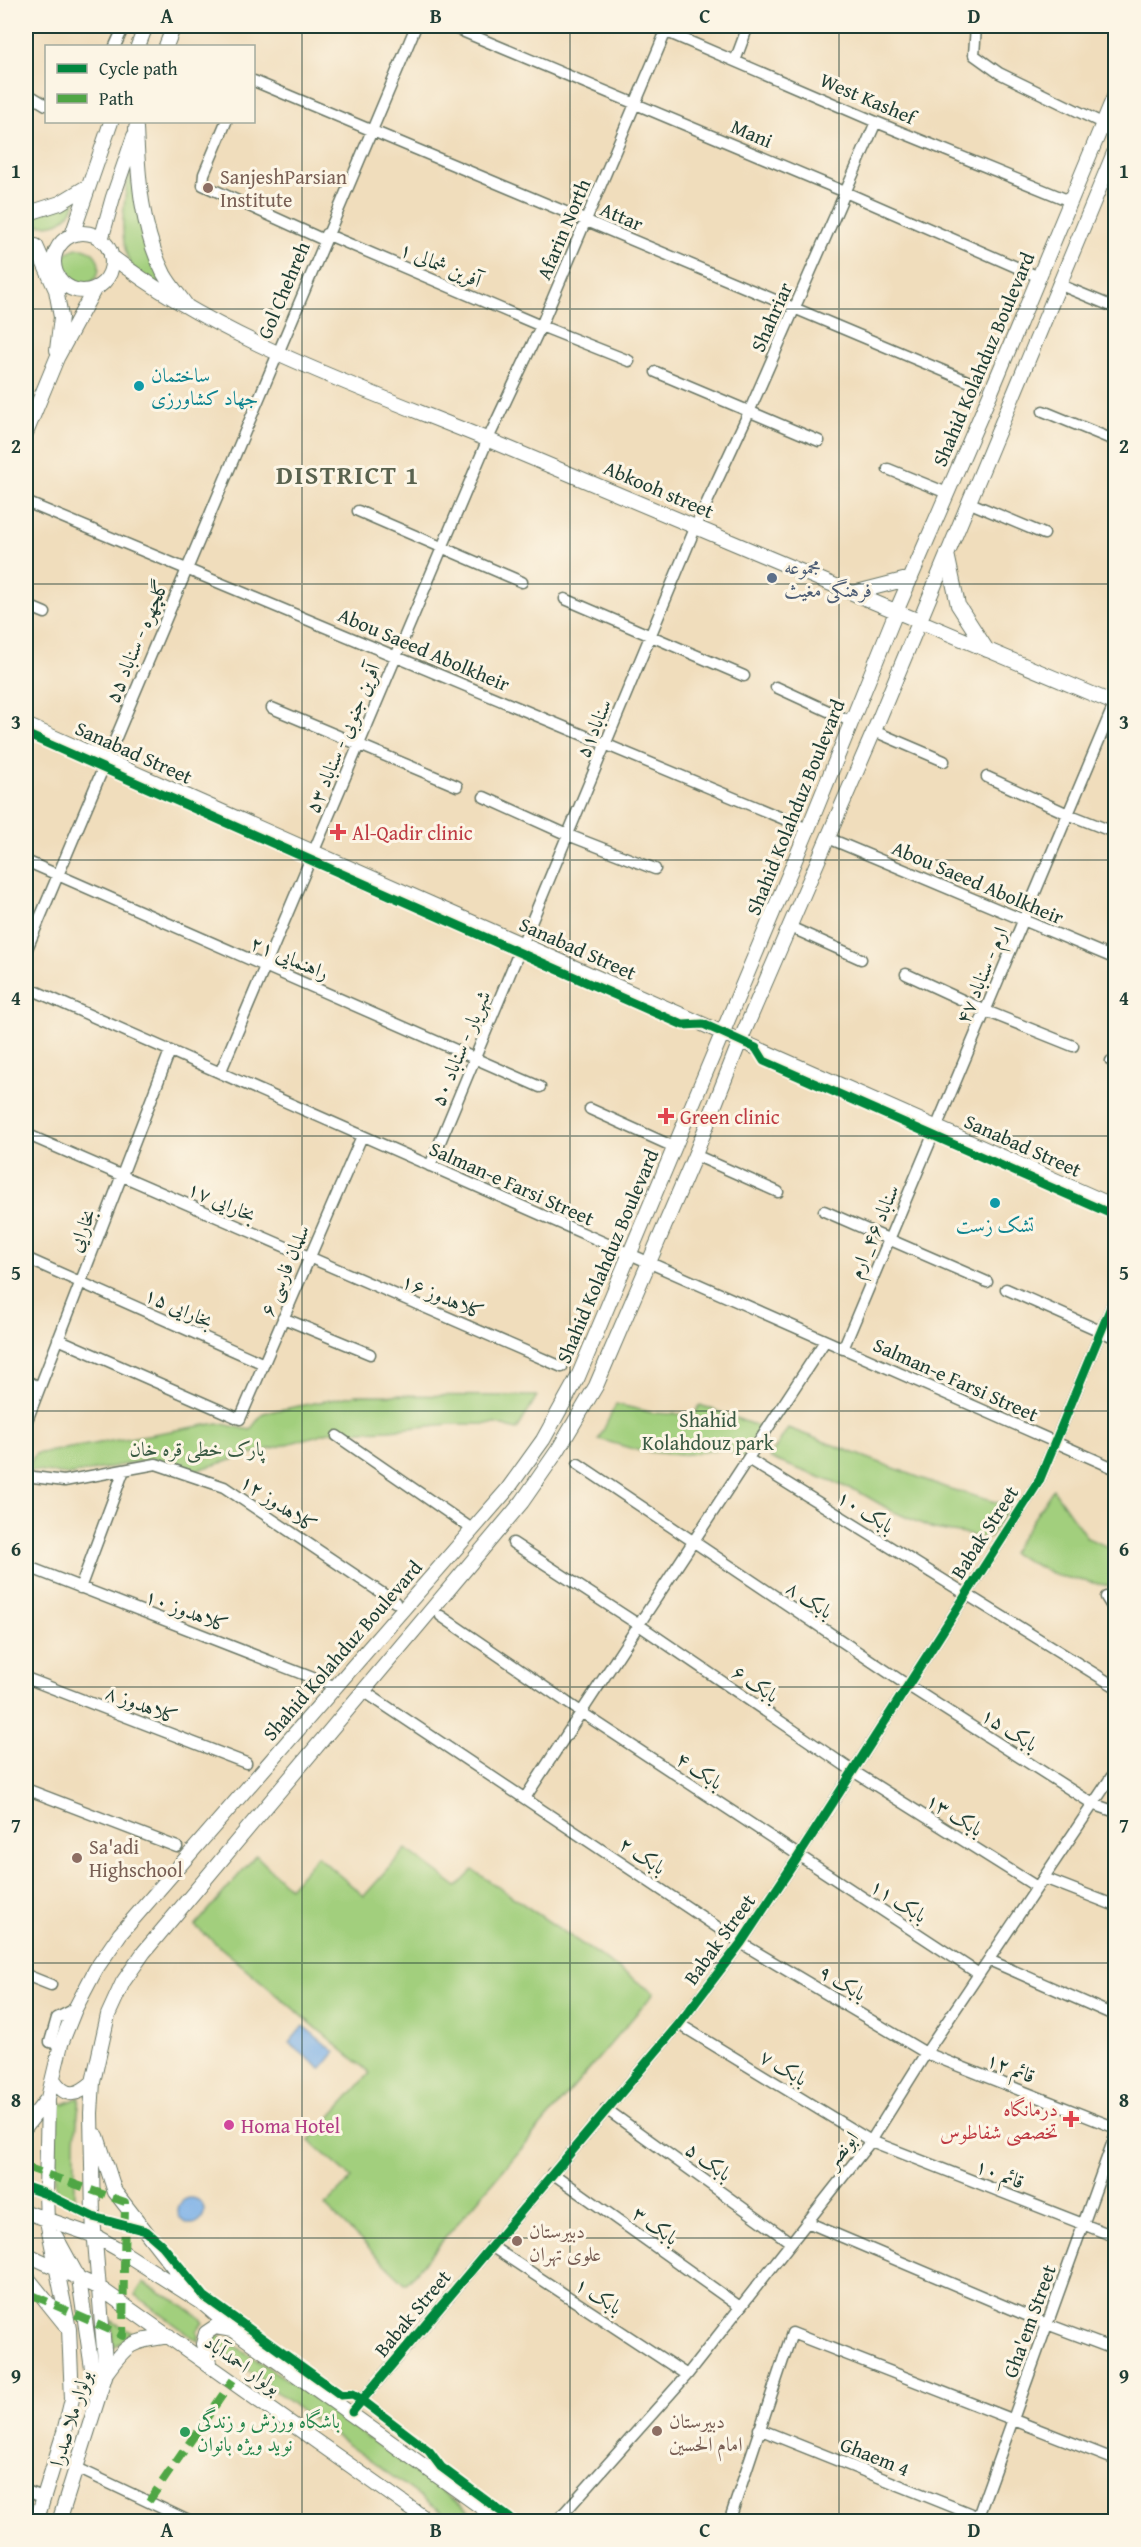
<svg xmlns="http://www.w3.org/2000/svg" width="1141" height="2547" font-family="'Gentium Book Plus',Amiri,serif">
	<rect width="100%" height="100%" fill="#fcf5e5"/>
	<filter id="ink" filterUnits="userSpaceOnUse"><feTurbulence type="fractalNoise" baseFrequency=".0167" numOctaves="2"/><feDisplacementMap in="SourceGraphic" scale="12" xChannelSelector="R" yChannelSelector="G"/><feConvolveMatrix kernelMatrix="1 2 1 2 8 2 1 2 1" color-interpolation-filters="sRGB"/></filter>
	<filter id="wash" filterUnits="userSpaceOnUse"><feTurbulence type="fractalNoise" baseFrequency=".008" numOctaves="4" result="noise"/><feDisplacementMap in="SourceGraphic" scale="24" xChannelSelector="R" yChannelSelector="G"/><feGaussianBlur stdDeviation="1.35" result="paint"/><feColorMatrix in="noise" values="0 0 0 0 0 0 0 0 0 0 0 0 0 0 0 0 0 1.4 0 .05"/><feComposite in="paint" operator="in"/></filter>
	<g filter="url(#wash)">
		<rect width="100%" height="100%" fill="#f0ddbc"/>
		<path fill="#a2cf7d" stroke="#608658" stroke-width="1.5" d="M129,170L144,233L166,292C156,285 138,277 132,267C116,240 125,199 129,170Z
			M77,198C68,225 52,228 26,223V218Z
			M61 267a19 19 0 1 1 38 0a19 19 0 1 1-38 0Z
			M356,1395L537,1396L517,1430L496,1424H449L389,1430L329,1432L197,1470L153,1459L70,1475L27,1470L35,1454L218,1423L250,1430L263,1413Z
			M616,1404L653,1413L694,1415L700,1405L760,1427L743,1458L725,1449L680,1455L640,1451L599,1439Z
			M788,1428L947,1488L1009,1506L989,1538L934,1529L894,1512L859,1492L769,1458Z
			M1053,1489L1087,1538L1115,1550V1587L1058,1576L1011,1553Z
			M406,1849L457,1887L473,1870L654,1993L406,2284L325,2206L352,2178L309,2141L370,2073L195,1926L256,1855L289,1888L317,1856L364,1896Z
			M80,2097L75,2140V2202L55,2193L54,2101L64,2104Z
			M33,2130L30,2180L26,2178V2137Z
			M143,2283L176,2301L201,2319L204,2323L197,2331L199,2342L135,2295Z
			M112,2321L132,2333L113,2348Z
			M217,2334L297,2386L482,2521H455L317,2423L217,2346L211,2341L212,2335Z"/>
		<path fill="#79afe7" stroke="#4c768e" stroke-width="1.5" d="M303,2026L335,2052L321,2069L289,2043Z
			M178 2211a13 13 0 1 1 26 0a13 13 0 1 1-26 0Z"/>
	</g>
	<g filter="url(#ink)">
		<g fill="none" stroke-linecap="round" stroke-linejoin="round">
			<defs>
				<path id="minor" d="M450,26L845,192L1039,277
					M653,26L876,122L1070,201
					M976,26L974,55L999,73L1102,123
					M115,46L124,26
					M735,61L748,26
					M254,81L977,385
					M26,93L46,105
					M226,122L204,174L203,185L324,240
					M326,234L541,326L629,361
					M1058,284L1116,308
					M656,372L819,441
					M1043,411L1116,441
					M888,469L947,493
					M26,502L808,829
					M968,502L1044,534
					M358,511L522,582
					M565,599L744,676
					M26,605L45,613
					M776,687L852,722
					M272,708L457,786
					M874,731L944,761
					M987,777L1068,814L1116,833
					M484,797L568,835L655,869
					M828,838L1116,959
					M26,861L540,1087
					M790,927L861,959
					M26,951L416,26
					M906,974L986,1011L1073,1046
					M26,987L1116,1469
					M1111,1061L1116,1063
					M220,1073L488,439L541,326L666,31
					M590,1109L674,1147
					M26,1134L562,1367
					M695,1155L778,1192
					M430,1166L696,526L749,412L876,122
					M824,1211L987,1282
					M26,1258L264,1364
					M1006,1289L1116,1338
					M283,1318L370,1354
					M58,1339L240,1419L362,1136
					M843,1349L1116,700
					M26,1381L40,1387
					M26,1423L170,1051
					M337,1436L472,1529
					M748,1459L1116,1687
					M578,1464L907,1685L1093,1804L1116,1812
					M26,1476L64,1481L156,1464L224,1487L395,1602
					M513,1543L639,1625L853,1771L1037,1887
					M26,1566L336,1687
					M80,1588L124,1470
					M1106,1597L1116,1613
					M441,1616L581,1712L979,1974
					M26,1678L246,1763
					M365,1692L741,1943L926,2053L1116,2128
					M26,1789L177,1847
					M525,1798L825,1341
					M1044,1878L1116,1906
					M989,1960L1116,2016
					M26,1975L51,1985
					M679,2024L871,2141L1116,2237
					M61,2044L50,2042L57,2018L75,2009
					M606,2109L790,2242
					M552,2173L740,2307
					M807,2222L1047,2324L1116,2350
					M491,2246L687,2375
					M352,2412L679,2024L741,1943L798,1857L1039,1481L1116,1295
					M759,2429L991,2522
					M75,2467L191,2522
					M26,2491L43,2497
					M556,2522L687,2375L871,2141L926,2053L1116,1770
					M729,2522L792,2333L1116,2460
					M976,2522L1116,2133"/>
				<path id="major" d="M138,46L146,26
					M166,46L174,26
					M136,128C138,177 141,229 164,274C170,285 179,295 186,305
					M26,214L60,203L88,186
					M54 262a29 29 0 1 1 58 0a29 29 0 1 1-58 0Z
					M72,235L111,122
					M101,240L113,197L134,136
					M36,246L56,290L61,317L57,350
					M111,256C224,344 377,393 508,448C711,532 913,619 1116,704
					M26,433L57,358L95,288
					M947,554L958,605L987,650
					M853,593L911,578
					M26,725L1116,1207
					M53,2079C66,2099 77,2096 93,2082
					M26,2126L48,2098
					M97,2136L115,2192L196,2296
					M26,2212L95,2236L118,2249L201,2302L235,2331L502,2522
					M56,2237L79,2279L96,2396
					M26,2254L100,2288L430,2522
					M26,2276L68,2328
					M210,2363L203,2344L206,2333L215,2327L233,2330
					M106,2373C128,2342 131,2342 169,2336
					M36,2522L64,2432L72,2399L69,2329L47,2221L46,2194L48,2098L61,2044L75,2009L96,1969L120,1934L507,1490L543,1440L578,1377L808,829L896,612L991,392L1116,92
					M59,2522L106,2373L93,2217L91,2113L93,2082L108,2015L123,1982L144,1952L522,1502L558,1450L596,1386L695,1155L740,1041L874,731L1116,148"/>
			</defs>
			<use href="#minor" stroke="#687564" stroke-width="13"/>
			<use href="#major" stroke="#687564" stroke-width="16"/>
			<use href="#minor" stroke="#fff" stroke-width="10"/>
			<use href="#major" stroke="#fff" stroke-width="14"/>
			<path stroke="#4fa644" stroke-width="8" stroke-dasharray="15 8" stroke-linecap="butt" d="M26,2167L125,2202L123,2336L26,2292
				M149,2501L233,2380"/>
			<defs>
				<path id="cycleway" d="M26,734L683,1025L703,1024L721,1032L756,1048L764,1061L1116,1216
					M26,2187L46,2194L93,2217L146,2231L162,2245L205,2297L341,2395L353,2394L362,2400L429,2451L441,2467L515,2522
					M352,2412L679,2024L741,1943L798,1857L1039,1481L1116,1295"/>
			</defs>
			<use href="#cycleway" stroke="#fcf5e5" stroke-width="13"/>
			<use href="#cycleway" stroke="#00873e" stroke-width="9"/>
		</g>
	</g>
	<path fill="none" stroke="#1f3d34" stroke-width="1.5" stroke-opacity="0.55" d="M302,26V2522M570,26V2522M839,26V2522M26,309H1116M26,584H1116M26,860H1116M26,1136H1116M26,1411H1116M26,1687H1116M26,1963H1116M26,2238H1116"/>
	<g fill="#8d6e63" stroke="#fcf5e5" stroke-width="2">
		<circle cx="208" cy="188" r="6"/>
		<circle cx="77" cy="1858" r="6"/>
		<circle cx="517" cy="2241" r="6"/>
		<circle cx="657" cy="2431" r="6"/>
	</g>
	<g fill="#0f9aa8" stroke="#fcf5e5" stroke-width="2">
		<circle cx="139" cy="386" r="6"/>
		<circle cx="995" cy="1203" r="6"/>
	</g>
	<circle fill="#5c6f8a" stroke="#fcf5e5" stroke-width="2" cx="772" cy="578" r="6"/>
	<g fill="#e0444e" stroke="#fcf5e5" stroke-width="2">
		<path d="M335 823h6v6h6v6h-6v6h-6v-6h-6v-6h6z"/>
		<path d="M663 1107h6v6h6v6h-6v6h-6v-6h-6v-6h6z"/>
		<path d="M1068 2110h6v6h6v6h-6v6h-6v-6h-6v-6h6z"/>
	</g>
	<circle fill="#d1479c" stroke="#fcf5e5" stroke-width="2" cx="229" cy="2125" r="6"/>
	<circle fill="#2e9e5b" stroke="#fcf5e5" stroke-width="2" cx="185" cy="2432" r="6"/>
	<g text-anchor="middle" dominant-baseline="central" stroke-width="6" stroke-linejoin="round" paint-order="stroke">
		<g font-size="20" fill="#1f3d34" stroke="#fcf5e5">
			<text transform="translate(868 98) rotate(23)">West Kashef</text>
			<text transform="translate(752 133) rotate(23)">Mani</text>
			<text transform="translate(622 216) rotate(23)">Attar</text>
			<text transform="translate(563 229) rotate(-67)">Afarin North</text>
			<text transform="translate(441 264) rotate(23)">آفرين شمالى ١</text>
			<text transform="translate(283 290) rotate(-67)">Gol Chehreh</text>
			<text transform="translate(771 317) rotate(-66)">Shahriar</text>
			<text transform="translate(983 359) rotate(-67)">Shahid Kolahduz Boulevard</text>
			<text transform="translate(659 489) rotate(23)">Abkooh street</text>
			<text transform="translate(136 641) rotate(-67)">گلچهره - سناباد ۵۵</text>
			<text transform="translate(424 649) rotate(23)">Abou Saeed Abolkheir</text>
			<text transform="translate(593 728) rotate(-67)">سناباد۵۱</text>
			<text transform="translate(342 738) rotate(-67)">آفرین جنوبی - سناباد ۵۳</text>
			<text transform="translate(134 752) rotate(24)">Sanabad Street</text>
			<text transform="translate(795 807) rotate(-68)">Shahid Kolahduz Boulevard</text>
			<text transform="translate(978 882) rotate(23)">Abou Saeed Abolkheir</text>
			<text transform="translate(578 948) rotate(24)">Sanabad Street</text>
			<text transform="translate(290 957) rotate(23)">راهنمایی ۲۱</text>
			<text transform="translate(981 975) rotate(-67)">ارم - سناباد ۴۷</text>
			<text transform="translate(460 1048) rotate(-67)">شهریار - سناباد ۵۰</text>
			<text transform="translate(1023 1145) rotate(24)">Sanabad Street</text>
			<text transform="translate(512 1183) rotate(24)">Salman-e Farsi Street</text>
			<text transform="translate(222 1201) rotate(24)">بخارایی ۱۷</text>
			<text transform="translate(81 1230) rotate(-69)">بخارایی</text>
			<text transform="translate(873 1231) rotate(-67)">سناباد ۴۶_ ارم</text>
			<text transform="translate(607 1256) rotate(-67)">Shahid Kolahduz Boulevard</text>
			<text transform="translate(284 1270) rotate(-67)">سلمان فارسی ۶</text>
			<text transform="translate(443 1296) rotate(23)">کلاهدوز ۱۶</text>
			<text transform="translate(179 1307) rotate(24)">بخارایی ۱۵</text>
			<text transform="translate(956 1379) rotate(24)">Salman-e Farsi Street</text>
			<text transform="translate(279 1503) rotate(34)">کلاهدوز ۱۲</text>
			<text transform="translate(866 1511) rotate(32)">بابک ۱۰</text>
			<text transform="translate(984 1532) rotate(-57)">Babak Street</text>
			<text transform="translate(810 1599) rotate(34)">بابک ۸</text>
			<text transform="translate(187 1610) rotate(21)">کلاهدوز ۱۰</text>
			<text transform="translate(342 1650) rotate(-49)">Shahid Kolahduz Boulevard</text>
			<text transform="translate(756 1683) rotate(34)">بابک ۶</text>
			<text transform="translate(142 1704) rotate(21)">کلاهدوز ۸</text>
			<text transform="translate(1010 1729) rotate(33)">بابک ۱۵</text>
			<text transform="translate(700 1770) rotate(34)">بابک ۴</text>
			<text transform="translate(955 1814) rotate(32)">بابک ۱۳</text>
			<text transform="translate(643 1855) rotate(34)">بابک ۲</text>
			<text transform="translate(899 1900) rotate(33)">بابک ۱۱</text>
			<text transform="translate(719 1939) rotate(-54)">Babak Street</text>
			<text transform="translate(843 1982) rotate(31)">بابک ۹</text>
			<text transform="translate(784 2067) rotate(31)">بابک ۷</text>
			<text transform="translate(1011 2067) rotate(22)">قائم ۱۲</text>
			<text transform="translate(841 2149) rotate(-52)">ابونصر</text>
			<text transform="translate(709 2161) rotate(36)">بابک ۵</text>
			<text transform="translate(1000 2173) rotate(21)">قائم ۱۰</text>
			<text transform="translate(656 2225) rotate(36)">بابک ۳</text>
			<text transform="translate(599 2295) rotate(33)">بابک ۱</text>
			<text transform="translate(412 2313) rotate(-50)">Babak Street</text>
			<text transform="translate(1029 2321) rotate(-70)">Gha'em Street</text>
			<text transform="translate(243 2364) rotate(35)">بولوار احمدآباد</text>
			<text transform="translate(70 2418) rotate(-73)">بولوار ملا صدرا</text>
			<text transform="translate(875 2456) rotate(22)">Ghaem 4</text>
		</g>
		<g font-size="20" fill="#785e54" stroke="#fcf5e5" text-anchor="start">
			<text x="220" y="176">SanjeshParsian<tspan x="220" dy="23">Institute</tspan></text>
			<text x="89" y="1846">Sa'adi<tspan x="89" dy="23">Highschool</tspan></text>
			<text x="529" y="2230">دبیرستان<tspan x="529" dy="23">علوی تهران</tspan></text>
			<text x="669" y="2420">دبیرستان<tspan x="669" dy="23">امام الحسین</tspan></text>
		</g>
		<g font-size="20" fill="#0d838f" stroke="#fcf5e5" text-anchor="start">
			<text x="151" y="374">ساختمان<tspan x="151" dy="23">جهاد کشاورزی</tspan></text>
			<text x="995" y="1224" text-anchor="middle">تشک زست</text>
		</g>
		<g font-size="20" fill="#4e5e75" stroke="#fcf5e5" text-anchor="start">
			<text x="784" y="566">مجموعه<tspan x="784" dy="23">فرهنگی مغیث</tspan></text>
		</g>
		<g font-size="20" fill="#be3a42" stroke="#fcf5e5" text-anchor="start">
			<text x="352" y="832">Al-Qadir clinic</text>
			<text x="680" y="1116">Green clinic</text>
			<text x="1058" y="2108" text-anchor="end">درمانگاه<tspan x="1058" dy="23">تخصصی شفاطوس</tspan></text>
		</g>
		<g font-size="20" fill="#395a43" stroke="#fcf5e5">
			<text x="708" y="1419">Shahid<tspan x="708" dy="23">Kolahdouz park</tspan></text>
			<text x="197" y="1448">پارک خطی قره خان</text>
		</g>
		<g font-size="20" fill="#b23c85" stroke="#fcf5e5" text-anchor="start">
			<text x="241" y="2125">Homa Hotel</text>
		</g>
		<g font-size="20" fill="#27864d" stroke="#fcf5e5" text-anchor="start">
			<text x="197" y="2420">باشگاه ورزش و زندگی<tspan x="197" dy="23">نوید ویژه بانوان</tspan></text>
		</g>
		<g font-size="26" font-weight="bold" letter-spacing="1.5" fill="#5a634f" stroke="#fcf5e5">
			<text x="348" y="474">DISTRICT 1</text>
		</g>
	</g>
	<rect width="1141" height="2547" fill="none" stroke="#fcf5e5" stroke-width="66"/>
	<rect x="45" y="45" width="210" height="78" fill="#fcf5e5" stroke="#a4ab9e" stroke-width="1.5"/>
	<rect x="57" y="64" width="30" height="9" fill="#00873e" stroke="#a4ab9e" stroke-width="1.5"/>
	<text x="99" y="75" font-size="18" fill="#1f3d34">Cycle path</text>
	<rect x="57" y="94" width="30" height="9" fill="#4fa644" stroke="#a4ab9e" stroke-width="1.5"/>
	<text x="99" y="105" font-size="18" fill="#1f3d34">Path</text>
	<rect x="33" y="33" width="1075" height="2481" fill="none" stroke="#1f3d34" stroke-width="2"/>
	<g font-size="20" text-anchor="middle" font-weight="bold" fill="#1f3d34">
		<text x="167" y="23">A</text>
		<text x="436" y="23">B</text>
		<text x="705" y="23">C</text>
		<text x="974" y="23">D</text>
		<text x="16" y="178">1</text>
		<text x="1124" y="178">1</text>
		<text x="16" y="453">2</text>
		<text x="1124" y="453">2</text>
		<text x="16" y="729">3</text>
		<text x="1124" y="729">3</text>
		<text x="16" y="1005">4</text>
		<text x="1124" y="1005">4</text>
		<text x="16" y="1280">5</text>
		<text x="1124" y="1280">5</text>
		<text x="16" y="1556">6</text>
		<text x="1124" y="1556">6</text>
		<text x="16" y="1832">7</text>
		<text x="1124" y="1832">7</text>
		<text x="16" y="2107">8</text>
		<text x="1124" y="2107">8</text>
		<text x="16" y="2383">9</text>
		<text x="1124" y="2383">9</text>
		<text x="167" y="2537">A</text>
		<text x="436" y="2537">B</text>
		<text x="705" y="2537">C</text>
		<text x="974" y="2537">D</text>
	</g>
</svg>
